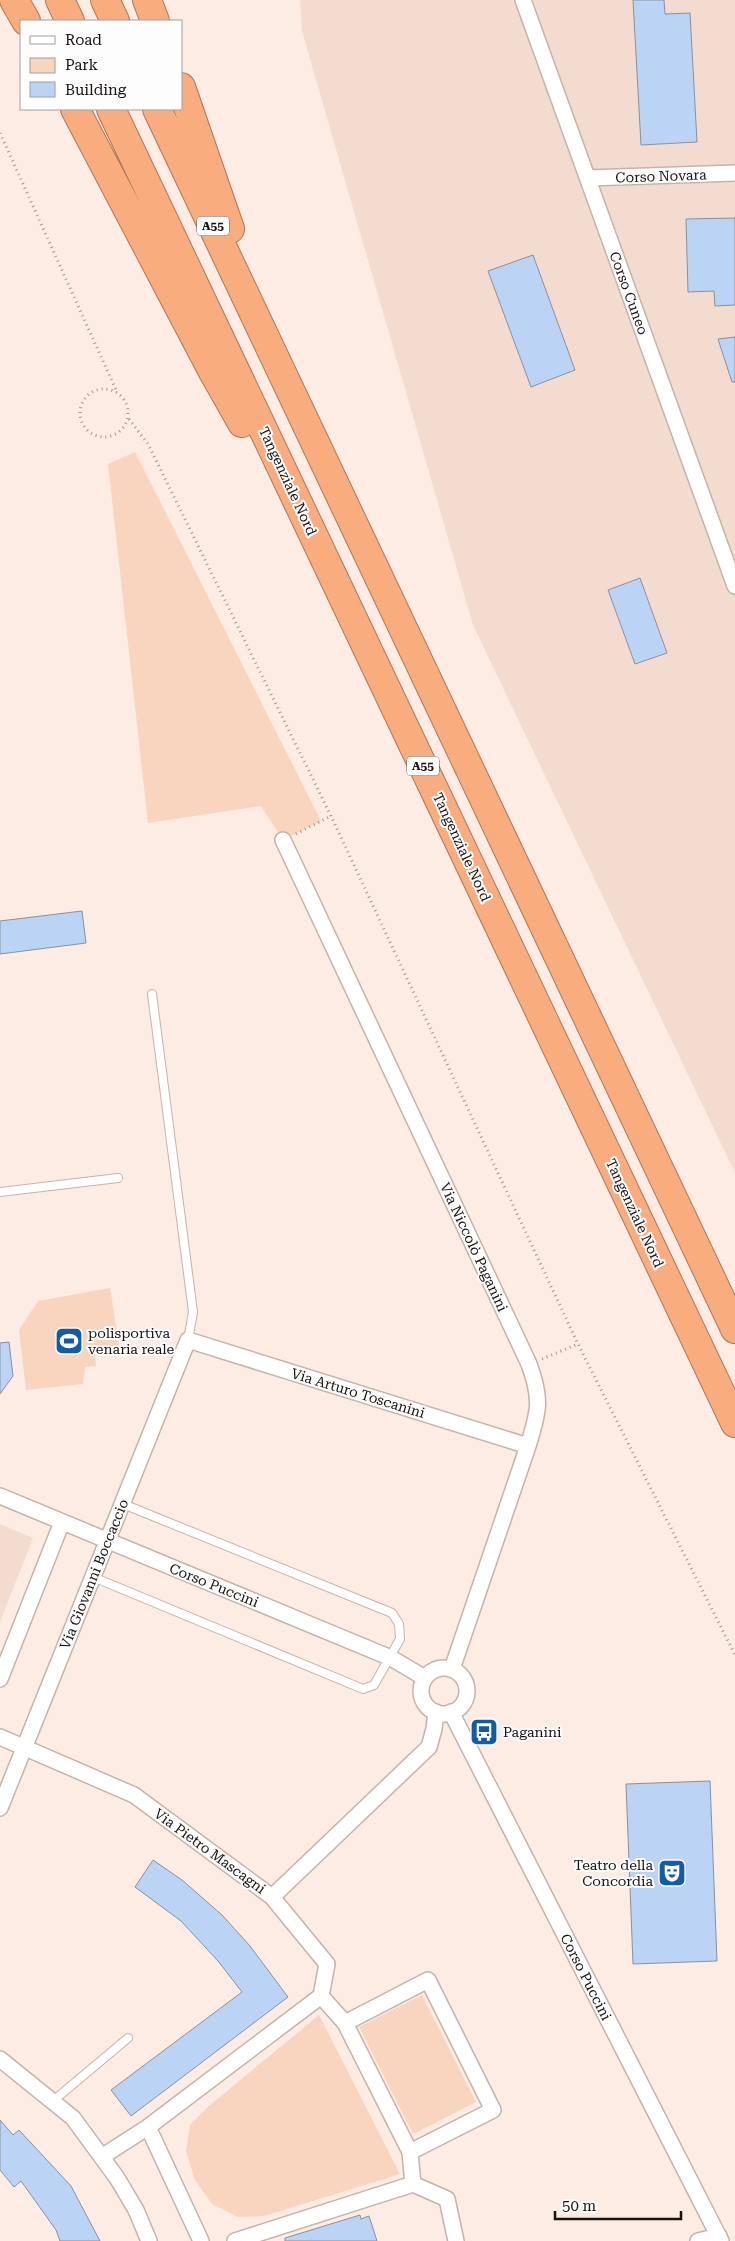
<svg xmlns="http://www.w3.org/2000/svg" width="735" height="2241" font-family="'Roboto Serif',serif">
	<rect width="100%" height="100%" fill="#fdece3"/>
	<path fill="#f3dccf" d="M300,0H735V1173L473,625L302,31Z
		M0,1524L33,1538L0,1622Z"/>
	<path fill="#f9d4be" d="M135,452L321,821L283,840L261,806L148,823L108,464Z
		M110,1288L120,1351L95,1356L96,1366L85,1367L83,1384L26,1390L19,1330L38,1301Z
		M422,1995L476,2102L413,2134L359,2027Z
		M319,2015L400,2174L264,2216L238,2217L212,2204L195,2180L186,2151L190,2125L209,2106Z"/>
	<path fill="#bbd4f5" stroke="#88919e" d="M633,0H664L665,14L690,13L697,142L641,145Z
		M735,218V305L715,306L714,291L688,292L686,219Z
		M533,255L575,370L531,387L488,271Z
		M735,337V382H732L718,339Z
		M640,578L667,653L635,664L608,590Z
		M82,911L86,943L0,954V921Z
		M9,1342L13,1376L0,1394V1343Z
		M710,1781L717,1961L633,1964L626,1784Z
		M153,1860L182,1880L222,1915L250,1946L288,1997L131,2116L111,2090L242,1992L218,1961L181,1921L135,1887Z
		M0,2120L13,2135L19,2130L71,2186L100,2241H60L56,2230L21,2181L14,2187L0,2170Z
		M360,2215L361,2219L369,2216L377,2241H285V2238Z"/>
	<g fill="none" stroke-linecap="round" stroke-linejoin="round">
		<defs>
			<path id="lane" d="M152,994L193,1312L188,1340
				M0,1192L118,1178
				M93,1577L363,1689L374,1685L400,1639L399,1624L392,1613L123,1504
				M53,2101L128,2038"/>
			<path id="street" d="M523,0L735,586
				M588,178L735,173
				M283,840L529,1364C542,1399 539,1411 528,1446L452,1669
				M0,1496L391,1658L425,1678
				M421 1691a23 23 0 1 1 46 0a23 23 0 1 1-46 0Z
				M0,1679L62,1522
				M451,1712L721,2241
				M0,1737L134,1795L272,1897L327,1964L321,1996L148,2127L103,2156
				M0,1808L188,1340L528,1446
				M272,1897L429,1747L434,1729L436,1712
				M321,1996L345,2023
				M0,2059L73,2118L117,2178L136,2210L149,2241
				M148,2127L201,2241
				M410,2152L493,2110L428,1980L345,2023L410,2152L413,2184
				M235,2241L413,2184L447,2199L456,2241
				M698,2241L719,2236"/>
			<path id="highway" d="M14,0L26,21
				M60,0L70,21
				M105,0L115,21
				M147,0L155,21
				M181,87L230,229
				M75,109L212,370L242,423
				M111,109L735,1423
				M157,109L735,1329"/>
		</defs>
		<use href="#lane" stroke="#c3b4ab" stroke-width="10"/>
		<use href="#street" stroke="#c3b4ab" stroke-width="18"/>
		<use href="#highway" stroke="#aa7758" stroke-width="30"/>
		<path stroke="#a39790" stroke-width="3" stroke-dasharray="1 4" stroke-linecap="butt" d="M0,133L117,392
			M80 413a24 24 0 1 1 48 0a24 24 0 1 1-48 0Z
			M129,419L148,444L331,816L578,1344L735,1655
			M296,834L331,816
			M542,1359L578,1344"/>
		<use href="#lane" stroke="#fff" stroke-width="8"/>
		<use href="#street" stroke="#fff" stroke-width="15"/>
		<use href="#highway" stroke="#f9ad7f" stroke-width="28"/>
	</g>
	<defs>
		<symbol id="stadium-square" viewBox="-11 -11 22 22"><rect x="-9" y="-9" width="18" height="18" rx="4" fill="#105baa" stroke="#fdfdfd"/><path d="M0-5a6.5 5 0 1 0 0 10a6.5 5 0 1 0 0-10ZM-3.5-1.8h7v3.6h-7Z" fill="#fff"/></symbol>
		<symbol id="bus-square" viewBox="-11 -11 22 22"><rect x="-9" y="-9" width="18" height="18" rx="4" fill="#105baa" stroke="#fdfdfd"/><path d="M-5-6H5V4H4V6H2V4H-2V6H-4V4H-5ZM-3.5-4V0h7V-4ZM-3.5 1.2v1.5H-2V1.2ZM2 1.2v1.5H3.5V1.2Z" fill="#fff"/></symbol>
		<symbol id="theatre-square" viewBox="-11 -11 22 22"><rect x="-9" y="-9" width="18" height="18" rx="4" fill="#105baa" stroke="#fdfdfd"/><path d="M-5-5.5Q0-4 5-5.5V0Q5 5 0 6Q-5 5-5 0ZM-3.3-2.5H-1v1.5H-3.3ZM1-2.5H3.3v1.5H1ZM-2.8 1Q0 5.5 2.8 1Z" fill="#fff"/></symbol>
	</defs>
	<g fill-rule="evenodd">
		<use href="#stadium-square" x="53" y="1325" width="32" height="32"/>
		<use href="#bus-square" x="468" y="1716" width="32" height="32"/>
		<use href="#theatre-square" x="656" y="1857" width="32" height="32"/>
	</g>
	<g text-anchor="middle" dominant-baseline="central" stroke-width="4" stroke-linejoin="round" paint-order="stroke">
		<g fill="#fdfdfd" stroke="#5c5856" stroke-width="1">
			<rect x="197" y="216.5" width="32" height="19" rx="4"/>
			<rect x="407" y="756.5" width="32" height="19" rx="4"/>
		</g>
		<g font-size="12" font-weight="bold" fill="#17120f">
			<text x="213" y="226">A55</text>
			<text x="423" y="766">A55</text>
		</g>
		<g font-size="14" fill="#17120f" stroke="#fdfdfd">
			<text transform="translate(661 176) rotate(-2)">Corso Novara</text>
			<text transform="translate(629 293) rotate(70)">Corso Cuneo</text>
			<text transform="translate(288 481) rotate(65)">Tangenziale Nord</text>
			<text transform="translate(462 847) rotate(65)">Tangenziale Nord</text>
			<text transform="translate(635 1213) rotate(65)">Tangenziale Nord</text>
			<text transform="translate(474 1247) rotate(65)">Via Niccolò Paganini</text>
			<text transform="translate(358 1393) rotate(17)">Via Arturo Toscanini</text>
			<text transform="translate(94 1574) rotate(-68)">Via Giovanni Boccaccio</text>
			<text transform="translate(214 1585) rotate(22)">Corso Puccini</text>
			<text transform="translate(210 1851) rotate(36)">Via Pietro Mascagni</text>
			<text transform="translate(586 1977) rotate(63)">Corso Puccini</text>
		</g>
		<g font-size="14" fill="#17120f" stroke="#fdfdfd" text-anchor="start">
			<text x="88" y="1333">polisportiva<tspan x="88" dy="16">venaria reale</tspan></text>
			<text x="503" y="1732">Paganini</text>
			<text x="653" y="1865" text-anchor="end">Teatro della<tspan x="653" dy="16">Concordia</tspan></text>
		</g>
	</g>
	<rect x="20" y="20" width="162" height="90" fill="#fdfdfd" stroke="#a19f9e"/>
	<rect x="30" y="36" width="25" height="8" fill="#ffffff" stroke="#a19f9e"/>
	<text x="65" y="45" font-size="15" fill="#17120f">Road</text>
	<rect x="30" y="58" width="25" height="15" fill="#f9d4be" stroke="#a19f9e"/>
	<text x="65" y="70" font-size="15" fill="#17120f">Park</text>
	<rect x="30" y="82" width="25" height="15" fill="#bbd4f5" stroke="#a19f9e"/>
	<text x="65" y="95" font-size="15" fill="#17120f">Building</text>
	<path d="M555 2211v8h126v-8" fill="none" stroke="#17120f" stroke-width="2.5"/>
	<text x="562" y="2211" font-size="15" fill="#17120f" stroke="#fdfdfd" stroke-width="4" paint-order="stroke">50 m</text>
</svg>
